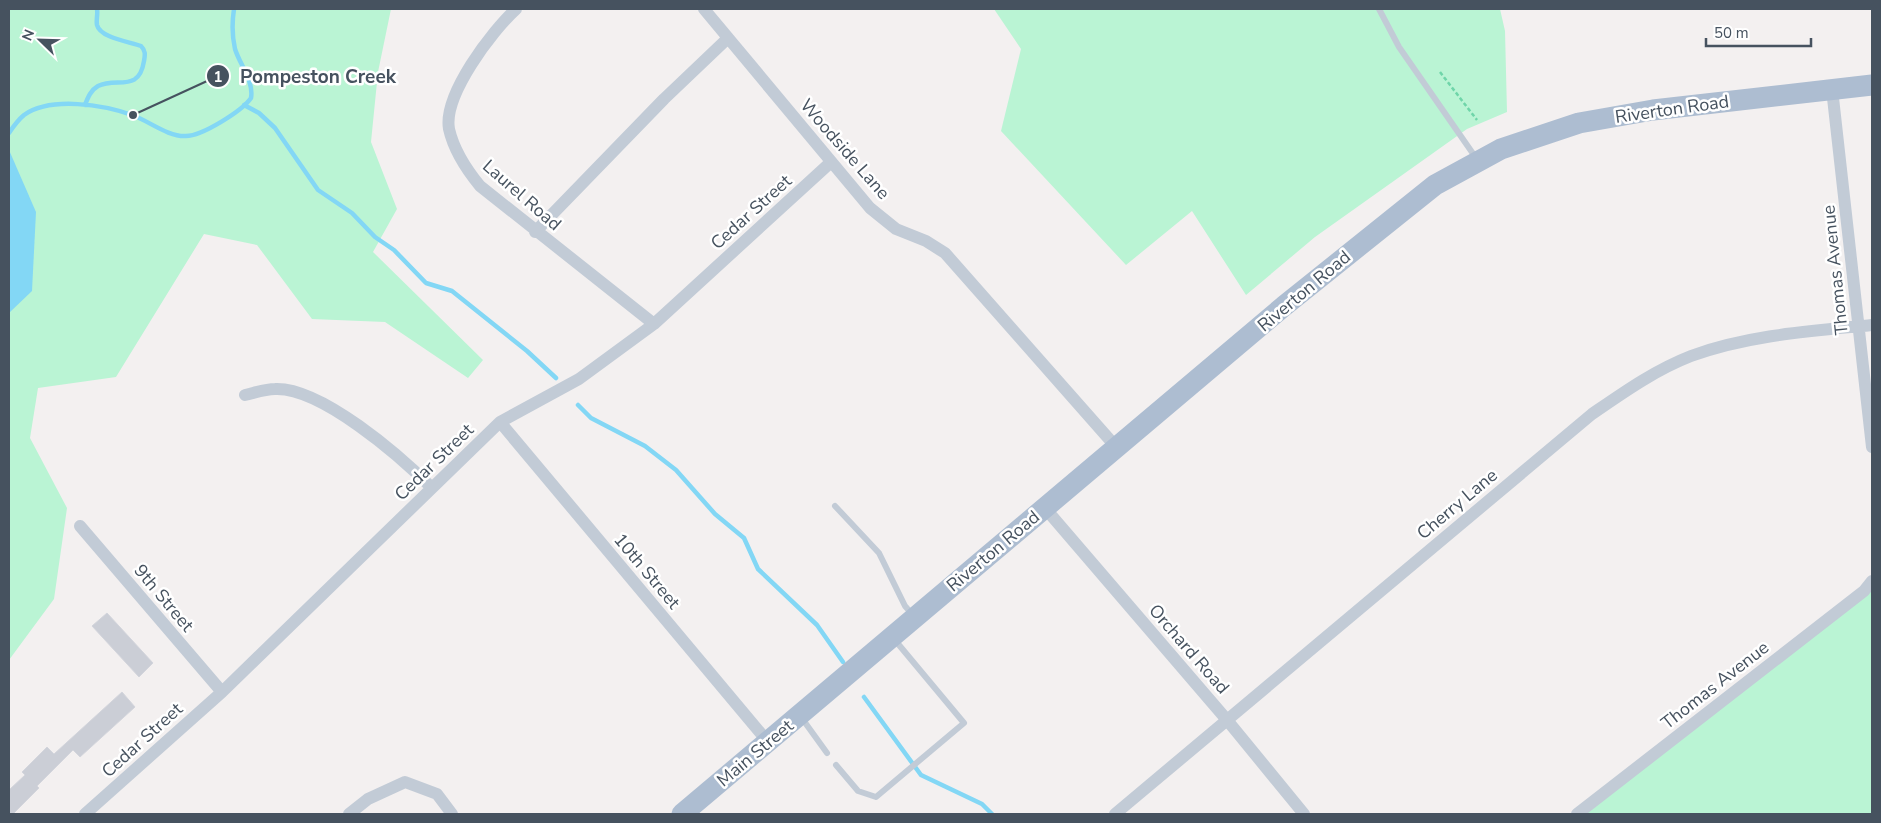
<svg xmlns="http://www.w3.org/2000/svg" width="1881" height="823" font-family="'Nunito Sans',sans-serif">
	<rect width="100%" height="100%" fill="#f3f0f0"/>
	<path fill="#baf4d4" d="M9,9H391L378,72L371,142L397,209L373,252L483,360L468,378L385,322L312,319L257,245L204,234L116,377L38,388L30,438L67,508L54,599L9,660Z
		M994,9H1500L1505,31L1507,112L1467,129L1315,237L1246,295L1192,211L1126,265L1001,131L1021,49Z
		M1872,586V814H1577Z"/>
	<path fill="#83d7f5" d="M9,150L36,212L32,291L9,313Z"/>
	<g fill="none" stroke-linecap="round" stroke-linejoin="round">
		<path stroke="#83d7f5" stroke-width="4.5" d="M85,105C88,97 91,90 98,86C117,77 139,93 144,61C145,55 146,51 141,46C131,42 100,38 97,25C96,20 98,14 97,9
			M244,105L259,113L275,128L318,190L352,213L375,237L394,250L426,283L452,291L527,351L556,378
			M9,133C13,127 18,120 24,115C51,96 104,105 132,115C149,121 168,137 186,136C202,136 242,111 251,98C254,81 240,65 235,49C232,36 232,22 234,9
			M578,405L591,418L645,446L676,470L715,514L744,538L758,569L817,625L843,662
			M864,697L921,775L982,804L992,814"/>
	</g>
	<path fill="#cbced6" stroke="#d3d5dc" d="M107,613L153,663L139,677L92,626Z
		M122,692L135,707L80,757L73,750L37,786L39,788L13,814H9V790L25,775L22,772L47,747L54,754Z"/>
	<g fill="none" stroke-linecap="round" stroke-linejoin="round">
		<path stroke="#6fd5a9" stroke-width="2.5" stroke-dasharray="4 2.5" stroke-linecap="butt" d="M1440,72L1477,120"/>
		<path stroke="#c2cbd6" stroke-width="6" d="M1379,9L1399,47L1476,158
			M835,506L879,553L905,606L912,614
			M801,717L827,753
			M836,765L858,791L876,797L964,723L894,639"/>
		<path stroke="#c2cbd6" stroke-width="12" d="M516,9C492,31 443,95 449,129C454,151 466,169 480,186L654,324
			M704,9L870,208L896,229L926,241L945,253L1117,448
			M1832,89L1872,447
			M535,232L664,99L727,39
			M245,395C254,393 265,389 275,389C321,387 400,456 432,488
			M500,422L768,742
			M1045,508L1227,720L1304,814
			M80,526L222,692
			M85,814L222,692L500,422L579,379L654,324L830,163
			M349,814L368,799L405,782L437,794L452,814
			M1115,814L1592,414C1624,392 1655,370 1691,356C1748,335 1812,331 1872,325
			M1577,814L1864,591L1872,581"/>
		<path stroke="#adbdd1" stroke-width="21" d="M682,814L1284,306L1435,185L1501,149L1579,123L1653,110L1872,85"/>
	</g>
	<g text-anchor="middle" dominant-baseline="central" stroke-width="5" stroke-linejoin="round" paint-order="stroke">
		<g font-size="18" fill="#46525f" stroke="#fff">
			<text transform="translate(1672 109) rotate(-8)">Riverton Road</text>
			<text transform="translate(845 149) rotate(49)">Woodside Lane</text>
			<text transform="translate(522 195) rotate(41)">Laurel Road</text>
			<text transform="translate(751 212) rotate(-42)">Cedar Street</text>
			<text transform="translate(1835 270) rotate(-96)">Thomas Avenue</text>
			<text transform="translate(1304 291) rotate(-40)">Riverton Road</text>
			<text transform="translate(434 462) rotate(-44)">Cedar Street</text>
			<text transform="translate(1457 504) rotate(-40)">Cherry Lane</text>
			<text transform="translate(993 551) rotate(-40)">Riverton Road</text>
			<text transform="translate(647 571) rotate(50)">10th Street</text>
			<text transform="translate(164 598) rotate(50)">9th Street</text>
			<text transform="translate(1189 649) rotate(49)">Orchard Road</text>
			<text transform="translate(1715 685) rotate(-38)">Thomas Avenue</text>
			<text transform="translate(142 740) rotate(-42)">Cedar Street</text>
			<text transform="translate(755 753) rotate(-40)">Main Street</text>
		</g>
	</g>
	<path fill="none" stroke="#46525f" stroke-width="2" d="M133 115L218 76"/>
	<g fill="#46525f" stroke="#fff" stroke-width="2">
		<circle cx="133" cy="115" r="5"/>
		<circle cx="218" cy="76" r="12"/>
	</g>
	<g font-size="15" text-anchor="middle" font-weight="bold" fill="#fff">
		<text x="218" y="82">1</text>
	</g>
	<g font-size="19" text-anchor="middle" font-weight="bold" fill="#46525f" stroke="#fff" stroke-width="5" stroke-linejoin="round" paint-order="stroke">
		<text x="318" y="83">Pompeston Creek</text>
	</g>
	<rect width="1881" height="823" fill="none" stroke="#46525f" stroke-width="20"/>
	<g transform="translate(40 40) rotate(293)" stroke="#ffffff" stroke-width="4" paint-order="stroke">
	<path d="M0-4L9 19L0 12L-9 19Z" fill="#46525f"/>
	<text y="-8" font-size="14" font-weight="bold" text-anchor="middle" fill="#46525f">N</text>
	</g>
	<path d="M1706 38v8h105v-8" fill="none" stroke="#46525f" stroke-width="2.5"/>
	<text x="1714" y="38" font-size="15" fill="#46525f" stroke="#ffffff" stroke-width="4" paint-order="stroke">50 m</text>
</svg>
